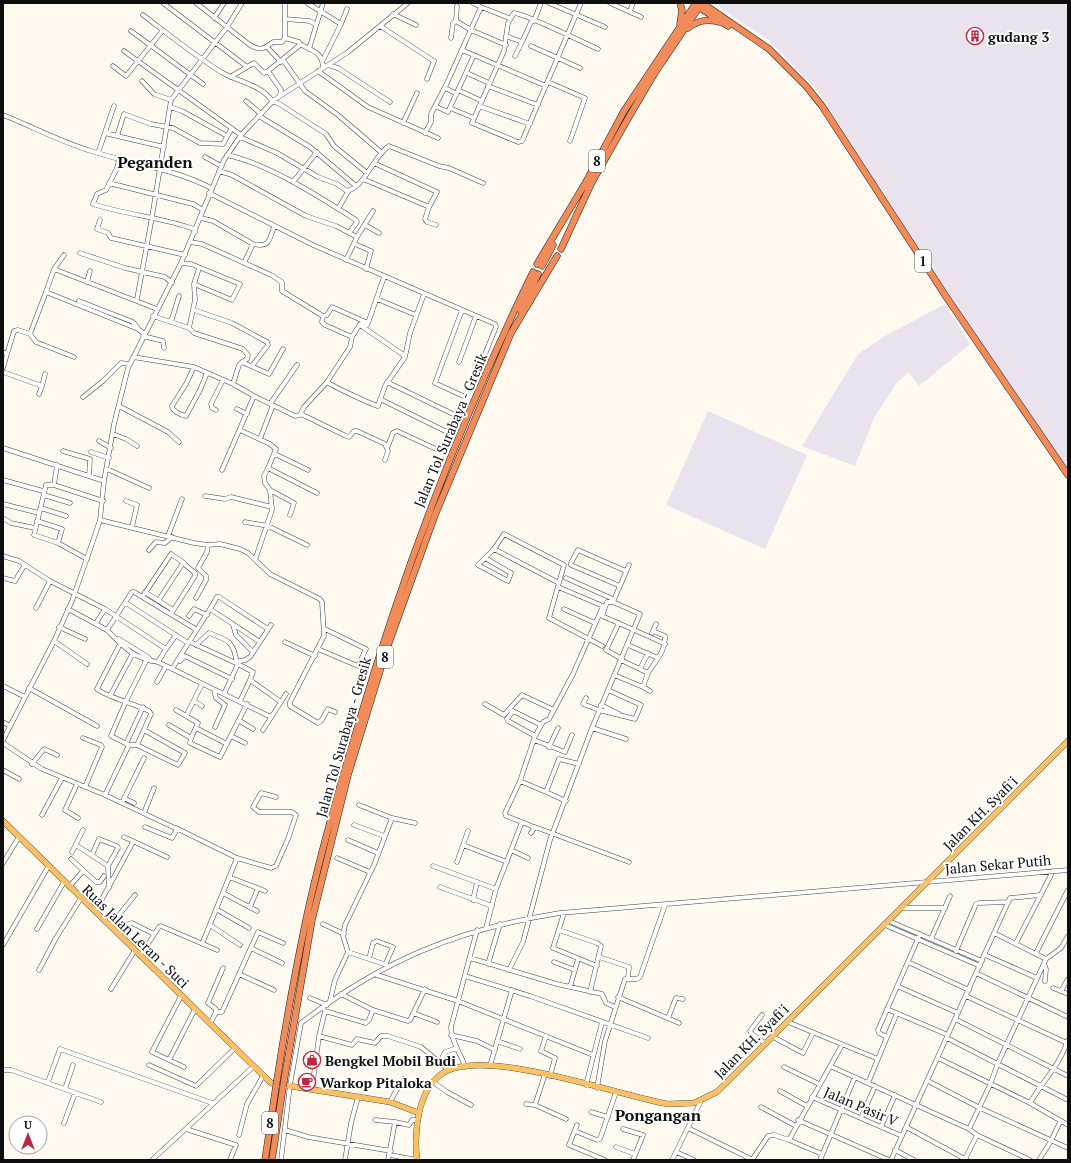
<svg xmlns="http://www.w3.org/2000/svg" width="1071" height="1163" font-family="'PT Serif',serif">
	<rect width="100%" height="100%" fill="#fff9ef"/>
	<path fill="#eae2ec" d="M713,3H1068V472L1042,437L817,90L769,40Z
		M945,304L970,344L919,386L908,372L896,384L874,418L855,466L802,446L858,354L887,335Z
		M708,411L807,455L765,549L666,505Z"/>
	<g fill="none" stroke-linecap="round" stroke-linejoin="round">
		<defs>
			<path id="minor" d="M163,3L246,66
				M196,3L250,45C260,51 264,49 273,42H282L285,38V3
				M307,3L341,24L347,9
				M549,3L605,27
				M581,3C562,48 542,94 523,139L522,141L518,142L472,123L504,51L508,23L514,13C524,13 584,43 598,49
				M610,3L641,17
				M481,7L509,18
				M630,11L633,3
				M393,14L416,25
				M143,15C168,34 194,55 221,72C238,82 261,84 273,102L278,103L326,134L334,146L367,173
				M214,18L224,3
				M285,19L310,21L316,25
				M456,21L471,30L506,45
				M534,21L541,3
				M380,26L434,61L427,79
				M131,31L203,84
				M506,36L522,42L532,20
				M451,38L453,23L456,21L457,6
				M300,44C312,51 323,52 323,68
				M531,46L580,68
				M267,47L281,62
				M309,49L323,3
				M462,50L546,86
				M124,51L241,135
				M515,56L522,42
				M283,60L305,91L338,115L382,153
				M323,60L341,24
				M328,65L338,68L390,102
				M113,66L126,76L163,30
				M268,71L300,45L299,42L285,38
				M318,71L368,107L438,138
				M467,73L489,83
				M230,77L254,63L264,73L268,71L281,90L280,95
				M142,81L154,94L171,100
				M548,82L585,98L570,141
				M488,86L538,105
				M445,88L457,94
				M458,90L474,55
				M246,101L261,114
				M435,106L448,112L458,90L482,101
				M479,106L530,124
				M170,107L182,111L227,136
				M450,108L474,118
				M3,115C31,126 59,141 88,150C129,164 173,168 211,188
				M259,116L310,147L356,186
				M403,123L417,93
				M105,133L117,136
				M425,133L431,122V114L447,83L481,7L473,3
				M240,137L277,153L318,177L337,184L347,191C365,187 374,155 389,146L439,166L449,168L483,183
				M164,147L117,136L124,114L151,124L173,128L200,143L223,144L232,128
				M98,153L114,106
				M227,155C269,164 320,197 356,220L357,222L349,233
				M205,157L221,166
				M119,159L117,168L106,190L97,194L93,204C126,215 161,217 194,229L195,232
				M374,163L437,192L429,207
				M219,171L232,175L306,216L336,226L357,237
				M363,179L427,206L429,207L425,219L427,222L436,225
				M293,182L317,152
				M109,183L193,204L203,210
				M209,193L313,245L495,324L496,327L479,369
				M338,209L349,190
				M201,218L213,221L253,244C270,248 269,240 274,227
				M100,220L97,229L108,233L111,238L185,255
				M365,225L379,233
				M190,242L202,244L271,275L282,282V291L323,316L327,315L332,307L368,323L367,325L360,324
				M355,244L371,251L366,269
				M80,253L125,268L165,277L172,283
				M64,255L54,269L46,292L138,329L144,334
				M346,260L357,237L373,211
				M181,263L191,264L240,284L232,300L194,284
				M244,263L253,244
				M199,268L194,284L195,300L189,328L194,333L243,349L248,355L247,359L242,362
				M54,269L157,309
				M87,282L90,271
				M137,299L152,217L171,100L227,27L242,3
				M377,299L416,315
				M79,301L133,322L138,328
				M194,310L232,323L267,342L268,345L252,366
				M462,310L435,383L463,396
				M153,316L189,328
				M323,316L322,322L325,325L352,337
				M171,322L179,296
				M368,323L384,277
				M360,325L405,356
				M30,334L46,292
				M143,336L163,341L164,348
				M3,352L7,354L14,331L18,330L30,334L36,342L74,357
				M133,357L194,367L233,384L254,396L222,470
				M459,362L476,316
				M194,367L186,384L172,406C172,411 181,415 186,416L200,390L207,373
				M3,368L7,354
				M3,372L42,386L45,374
				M327,382C332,386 373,405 378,406L385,386L405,357L410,333L424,294
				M387,382L455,415
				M233,384L239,365L242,362L269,374L283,349
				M39,394L42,386
				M254,396L295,416L300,415L304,407L327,382L350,347L352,337L360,324
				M83,397L103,381L121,363L130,364
				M380,399L447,432
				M270,404L297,365
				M119,406L168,432L179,442
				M237,409L247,414
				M216,410L212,408L211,404L223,380
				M301,414L346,436L349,437L354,431H357L385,444L388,451L385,460
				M240,430L270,444L276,449L268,468L317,493
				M113,434L126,439L137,446
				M260,439L273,405
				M99,441L111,448
				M388,446L393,433L397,431L436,449
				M3,448L104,481
				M63,451L90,459L89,476
				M91,452L109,458
				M275,454L308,470
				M107,469L149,488
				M3,480L43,491
				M54,485L57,465
				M270,490L294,503L290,515
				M44,495L70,503
				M205,496L225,499L231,497L272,507
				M126,501L137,505L132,527
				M3,504L39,513
				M41,508L66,516
				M3,518L11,523L35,528
				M100,520L194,543L208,545L220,544L240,549L248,553L270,574L320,599L322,602L324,636L290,702V706L318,723L321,721L328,709L335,712
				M37,521L62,529L58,543L87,559
				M245,522L268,526L307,545
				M168,536L182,499
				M58,543L34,535L46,485H54L103,501
				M494,549L559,583
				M149,550L156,542L165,543L172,537
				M3,556L19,561L50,581L105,609L166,649L176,635
				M485,558L511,573L508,581L478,565L494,549L504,534L564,565L549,618L602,646
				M255,560L272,510L270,490L265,483L264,476L268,468
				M3,578L15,581L24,566
				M566,578L613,599
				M620,586L571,565V563L578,550L626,571
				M145,592L173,610
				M143,596L171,554L184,563
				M196,598L206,580V576L198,568L207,552L208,545
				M158,601L183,563L195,573V576L171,614
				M613,602L629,565
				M126,603L188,643
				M36,608L50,581
				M68,609L107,630L132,592H134L197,630
				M564,609L595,623
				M189,616L194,609L207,615
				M96,623L105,609
				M619,623L606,650L622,659
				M233,625L236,635L253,652
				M59,627L85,639
				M107,630C124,647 132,658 158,662
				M652,633L656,624
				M116,639H119L148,657L151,661
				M54,641L87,664
				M190,642L238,664
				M260,642L210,609L217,597H219L268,629
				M285,642L315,656
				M196,645L209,633C229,640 234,642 237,664
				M628,645L658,658
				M166,649L158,662L271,717
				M318,649L358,666L366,649L325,629
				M621,660L648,673L643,687L650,691
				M180,661L185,656L232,679
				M236,662L245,660L250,657L271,625
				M172,669L210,609
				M640,669L648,653
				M648,673C656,660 666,651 665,636L653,631
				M614,675L643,687
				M157,682L166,666
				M3,686L25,697
				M29,688L97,726
				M214,690L216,698L225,705L215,727
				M224,694L238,664L253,672L250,680
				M110,696L133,653
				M586,698L583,704L599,710L635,719L641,705L608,690
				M194,701L202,706
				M240,701L250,680L281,702
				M485,704L504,715L522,695L554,710
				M601,705L619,714
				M176,710L198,723L191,738
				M186,716L202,684
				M240,721L253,729
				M3,722L10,726
				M169,725L191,738L190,743L220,757L247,704
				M196,728L227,744
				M592,728L626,739
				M263,730L286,694
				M231,736L245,743
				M535,736L543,722L549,719L573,674L603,606L558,587
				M83,738L101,745L102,747L85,787
				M3,740L54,641L72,601L95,535L100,520L104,481L114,424L128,368L181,263L224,160L241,135L274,100L348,52L408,3
				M534,740L565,752L572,735
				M3,743L42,769L105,795L177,829L172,838L145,827
				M126,744L143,707
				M129,745L111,736L126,701L146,661
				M137,745L178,765L185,753L144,730
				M549,747L558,728
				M32,764L44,749L57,755
				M3,770L19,779
				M520,781L546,792L559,759L579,764
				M77,784L65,810L78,818
				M546,792L566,801
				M105,795L129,745H137L151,714L149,711C133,703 109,698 97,689L120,644
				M124,798L134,803
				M122,803L144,758
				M144,813L154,788
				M42,815L62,778
				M392,818L415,823
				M522,822L534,827
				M354,825L384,836
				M176,828L237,858
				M531,833L535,827L629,862
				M124,837L167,857
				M348,840L378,853
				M76,845L108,866L109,888
				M463,845L468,831
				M511,850L528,858
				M72,852L83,830
				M92,855L99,839L117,846L118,848L108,866
				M337,858L370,872
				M71,859L96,882H100L104,876
				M457,862L463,845L507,862
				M3,863L19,837
				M433,866L496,889
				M229,877L265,891
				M69,887L83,871
				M440,887L492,906
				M223,893L257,911
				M473,900L477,882
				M250,907L258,888
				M901,908H945
				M216,909L249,928
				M95,912L133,842
				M564,913L553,948L597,966
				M889,921L982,961
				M323,924L344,934
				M210,925L240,945
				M885,925L980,966
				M110,926L135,895
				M486,928L496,889L522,822L506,816L505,813L520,781L535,736L508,721L507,719L513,711L541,725
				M37,929L64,882
				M559,930L597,943L601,946L590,992
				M994,933L1046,959
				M119,934L126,925L132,923L154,934
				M931,939L950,896
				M1016,943L1053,871
				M202,944L237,858L271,868L276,866L288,839L296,815L292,812H259L253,807L261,793L276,797
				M3,945L48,867
				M251,948L282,963
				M956,951L976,904L979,903L1008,902
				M348,952L387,965
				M1036,953L1068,890
				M985,955L1037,978
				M140,956L159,927L161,926L217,950
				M599,957L629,967L628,978
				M470,958L557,984L602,994L606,1003L615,1007
				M369,959L373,943L377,941L393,947L386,963
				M554,962L575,970
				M908,962L969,990
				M488,964L500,924
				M1044,964L1046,969L1045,981
				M39,970L56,938L81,898
				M509,970L523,942L550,840L592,728L640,614L613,602H607L602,616C623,625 644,634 665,644
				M976,973L1068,1017
				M239,974L274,990
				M374,974L458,1001L593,1055
				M465,976L530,996L648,1038
				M897,986L958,1013
				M570,987L578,959
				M1053,988L1068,994
				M111,989L135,950
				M1061,991L1068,979
				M341,994L373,1010L408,1021L410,1020L425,989
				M181,996L152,1052L184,1067
				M966,996L1067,1043
				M618,997L679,1023
				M310,998L327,1005
				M330,1001L335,980L348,952L343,936L345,925L374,865L392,818L359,805
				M887,1009L948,1035
				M325,1011L366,1023L369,1020L373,1010
				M216,1012V1009L208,1003L223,968
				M413,1013L437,1022
				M762,1015L750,1031L752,1034L766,1044
				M668,1018L676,998L683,999
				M955,1019L1068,1076
				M788,1022L878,1059
				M210,1024L216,1012H222L258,932L283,943
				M451,1035L477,1041L495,1050
				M319,1036L352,1045L357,1039L375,1043L381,1036H388L421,1047L449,1070
				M546,1036L541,1051L555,1058L550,1076
				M773,1037L803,1053L813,1033
				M887,1037L879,1033L878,1030L920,934
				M947,1038L1068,1100
				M497,1041L520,1049
				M938,1058L1030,1103L1068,1125
				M169,1060L195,1009
				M440,1062L445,1052L457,1048
				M149,1065L196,1086L235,1048
				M490,1066L512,990
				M830,1066L969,1129L977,1135L1030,1160
				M465,1067C461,1053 451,1042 451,1027L477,930
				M784,1067L819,1084
				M3,1070H11L101,1102
				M928,1081L980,1108L1068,1148
				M48,1082L60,1049L212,1103
				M433,1082L447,1092L471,1105
				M868,1083L897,1013
				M586,1085L602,1022
				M597,1088L605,1041L625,979H637L640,977L665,905
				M65,1089L73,1065
				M312,1089L319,1036L325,1011L323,1008
				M780,1091L807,1106
				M812,1097L902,1136
				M390,1102L396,1091L404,1079
				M1030,1103C1042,1082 1060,1065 1068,1040
				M526,1104L535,1105L566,1119
				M535,1105L545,1074
				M761,1107L796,1126
				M591,1112L608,1117
				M861,1118L875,1086
				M375,1120L395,1122
				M798,1120L889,1160
				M64,1123L75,1093
				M577,1125L569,1145L605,1160
				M881,1127L895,1095
				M906,1127L967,1160
				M688,1128L753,1160
				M186,1129L236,1145L230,1160
				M623,1129L643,1135L633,1160
				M969,1129L990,1085L998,1063L1046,959L1061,948L1068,936
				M285,1130L308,1137L391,1151
				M575,1131L597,1140L600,1139L616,1092
				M239,1135L247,1104L263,1076
				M616,1147L635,1154
				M895,1150L914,1160
				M676,1152L694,1160
				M822,1154L789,1140L842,1045
				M390,1155L417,1160
				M965,1159L977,1135
				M152,1160L254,1066
				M281,1160L290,1085L301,1023C383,960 458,929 560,913L1068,870
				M345,1160L351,1123L358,1097
				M388,1160L395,1122L409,1125L412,1120H417
				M672,1160L701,1101
				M752,1160L768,1136L774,1135L789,1140
				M820,1160L855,1077
				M891,1160L1010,898L1040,895
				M1039,1160L1051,1141L1060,1122"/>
			<path id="major" d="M3,821L271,1083L390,1102L419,1113
				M417,1160C414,1134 417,1093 440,1075C479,1044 619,1096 668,1104L694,1103L717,1092L1068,741"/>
			<path id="highway" d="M702,3L769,49L806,86L822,106L947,298L1068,475
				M697,6L728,26
				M680,24L682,10L680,3
				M688,28C699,20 707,19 720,22
				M561,249L591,184L630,115L656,71L702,3
				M537,264L586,182L624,111L696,3
				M542,266L553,245
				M521,311L538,274
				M277,1080C285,1027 295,973 306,920C320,853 339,788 359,722C405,567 462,417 533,272
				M284,1081L312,920L348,775L387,648L435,515L511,333L557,256
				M265,1160L276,1086
				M272,1160L283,1087"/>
		</defs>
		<use href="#minor" stroke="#414141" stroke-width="5"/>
		<use href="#major" stroke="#1f1f1f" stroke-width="6"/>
		<use href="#highway" stroke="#1f1f1f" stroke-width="7"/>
		<use href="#minor" stroke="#fff" stroke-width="4"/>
		<use href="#major" stroke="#f6c167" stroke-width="5.5"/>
		<use href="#highway" stroke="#f18c5a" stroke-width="6"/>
		<defs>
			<path id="highway-bridge" d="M276,1086L277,1080
				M283,1087L284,1081"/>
		</defs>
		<use href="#highway-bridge" stroke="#1f1f1f" stroke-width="7" stroke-linecap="butt"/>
		<use href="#highway-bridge" stroke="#f18c5a" stroke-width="6"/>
	</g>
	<defs>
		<symbol id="building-ring" viewBox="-11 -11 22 22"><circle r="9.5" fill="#fff" stroke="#bb2842" stroke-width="1.5"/><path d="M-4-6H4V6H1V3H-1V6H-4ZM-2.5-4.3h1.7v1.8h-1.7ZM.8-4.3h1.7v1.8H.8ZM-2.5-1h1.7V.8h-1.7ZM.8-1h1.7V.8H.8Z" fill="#bb2842"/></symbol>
		<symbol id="shop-ring" viewBox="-11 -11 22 22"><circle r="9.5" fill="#fff" stroke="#bb2842" stroke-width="1.5"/><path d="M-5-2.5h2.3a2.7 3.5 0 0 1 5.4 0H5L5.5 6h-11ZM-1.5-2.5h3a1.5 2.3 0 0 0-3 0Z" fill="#bb2842"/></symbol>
		<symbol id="cafe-ring" viewBox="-11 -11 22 22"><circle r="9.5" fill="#fff" stroke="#bb2842" stroke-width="1.5"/><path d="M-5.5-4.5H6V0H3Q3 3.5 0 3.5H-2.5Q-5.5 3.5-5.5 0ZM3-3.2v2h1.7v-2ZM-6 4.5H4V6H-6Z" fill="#bb2842"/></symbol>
	</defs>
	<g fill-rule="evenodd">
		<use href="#building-ring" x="965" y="26" width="20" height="20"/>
		<use href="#shop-ring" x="302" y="1050" width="20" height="20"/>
		<use href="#cafe-ring" x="297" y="1072" width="20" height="20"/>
	</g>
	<g text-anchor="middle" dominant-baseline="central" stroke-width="4" stroke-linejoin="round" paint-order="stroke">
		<g fill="#fff" stroke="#565656" stroke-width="1">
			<rect x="589" y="150" width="16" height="22" rx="3"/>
			<rect x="915" y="250" width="16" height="22" rx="3"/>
			<rect x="377" y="646" width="16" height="22" rx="3"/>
			<rect x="262" y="1112" width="16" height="22" rx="3"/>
		</g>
		<g font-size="13" font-weight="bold" fill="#0e0e0e">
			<text x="597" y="161">8</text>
			<text x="923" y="261">1</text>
			<text x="385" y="657">8</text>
			<text x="270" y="1123">8</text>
		</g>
		<g font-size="14" font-weight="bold" fill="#0e0e0e" stroke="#fff" text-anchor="start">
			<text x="988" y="36">gudang 3</text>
			<text x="325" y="1060">Bengkel Mobil Budi</text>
			<text x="320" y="1082">Warkop Pitaloka</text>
		</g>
		<g font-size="14" fill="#0e0e0e" stroke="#fff">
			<text transform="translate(450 430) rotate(-67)">Jalan Tol Surabaya - Gresik</text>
			<text transform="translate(343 737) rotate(-74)">Jalan Tol Surabaya - Gresik</text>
			<text transform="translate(980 813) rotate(-45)">Jalan KH. Syafi'i</text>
			<text transform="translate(998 864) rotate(-5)">Jalan Sekar Putih</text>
			<text transform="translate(136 936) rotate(44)">Ruas Jalan Leran - Suci</text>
			<text transform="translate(751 1041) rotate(-45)">Jalan KH. Syafi'i</text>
			<text transform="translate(861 1106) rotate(23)">Jalan Pasir V</text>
		</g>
		<g font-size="16" font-weight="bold" fill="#0e0e0e" stroke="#fff">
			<text x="155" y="162">Peganden</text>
			<text x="658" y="1115">Pongangan</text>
		</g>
	</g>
	<rect width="1071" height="1163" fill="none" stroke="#0e0e0e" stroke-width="8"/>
	<g transform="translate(28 1135)"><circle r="19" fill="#ffffff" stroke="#9f9f9f"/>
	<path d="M0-3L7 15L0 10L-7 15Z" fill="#bb2842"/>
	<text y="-6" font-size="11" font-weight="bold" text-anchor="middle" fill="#0e0e0e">U</text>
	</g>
</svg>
